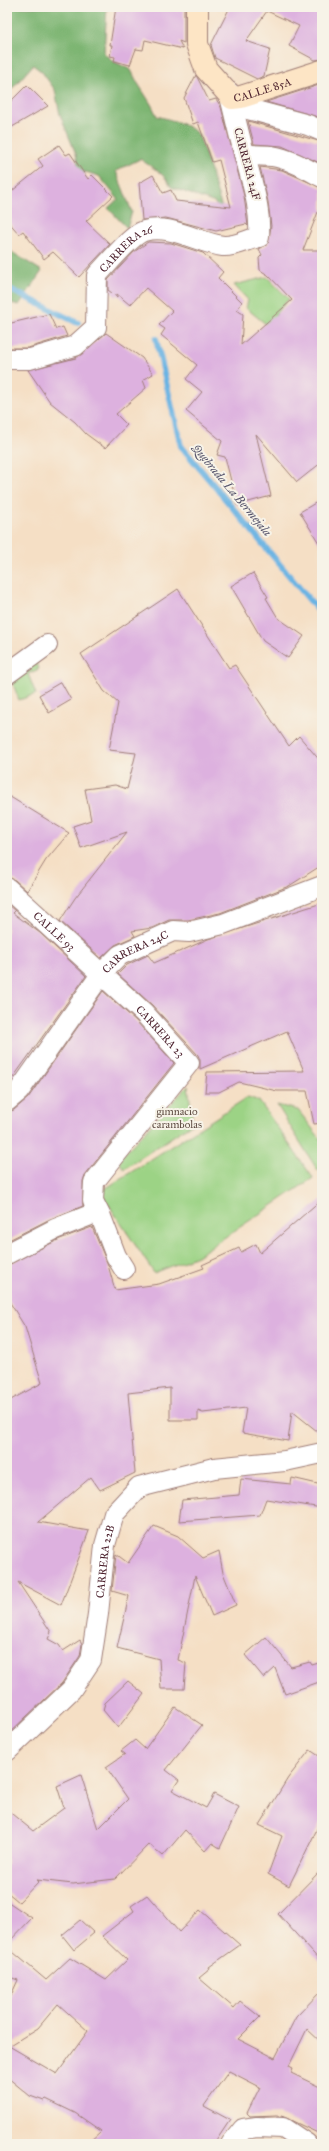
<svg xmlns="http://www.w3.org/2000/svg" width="329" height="2151" font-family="'IM FELL Great Primer',serif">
	<rect width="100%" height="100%" fill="#f7f3e8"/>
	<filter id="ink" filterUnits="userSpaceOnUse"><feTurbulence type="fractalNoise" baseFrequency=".025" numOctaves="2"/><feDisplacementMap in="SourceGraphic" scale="8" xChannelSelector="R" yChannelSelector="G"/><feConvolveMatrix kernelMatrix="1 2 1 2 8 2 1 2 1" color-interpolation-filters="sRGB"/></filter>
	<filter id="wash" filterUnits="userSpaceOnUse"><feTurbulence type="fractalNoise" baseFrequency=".012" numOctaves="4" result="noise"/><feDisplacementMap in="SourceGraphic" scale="16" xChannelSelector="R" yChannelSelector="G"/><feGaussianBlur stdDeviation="0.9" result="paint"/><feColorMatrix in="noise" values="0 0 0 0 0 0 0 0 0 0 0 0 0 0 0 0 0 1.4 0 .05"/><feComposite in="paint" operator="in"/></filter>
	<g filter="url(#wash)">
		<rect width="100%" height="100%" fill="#f5dfc5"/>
		<path fill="#9cd385" stroke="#737958" d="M267,277L289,299L275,314L280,319L267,325L246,308L248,300L234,285Z
			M35,657L39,669L28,674L36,694L19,700L7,668Z
			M188,1086L193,1123L124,1169L118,1160Z
			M248,1097L259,1101L313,1178L197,1256L154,1273L100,1192Z
			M277,1105L298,1110L322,1141V1168L318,1171Z"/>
		<path fill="#7db572" stroke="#646a4e" d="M11,7H107L104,53L113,61L131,70C138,87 150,99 157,116C171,120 186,123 197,133C202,138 218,197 222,208L220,210L215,203L171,187C166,174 151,167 140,159L116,171L132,212L127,228L108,208L118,199L99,176L86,172L81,175L75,169L78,163L76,154L60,115L55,90L42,72L33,65L11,90L7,87V8Z
			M7,249L42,271L19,305L7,302Z"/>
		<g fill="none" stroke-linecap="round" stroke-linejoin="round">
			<path stroke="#6ab4e3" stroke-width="6" d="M7,288L78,323
				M156,339L181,446L322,615"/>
		</g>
		<g id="blocks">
			<path fill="#ddb1df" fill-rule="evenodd" d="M116,7H184V43L179,41L183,49L145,40L143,50L136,49L130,65L114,61L115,57L110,56L112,45H110Z
				M230,7H322V59L315,60L289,46L299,26L267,11L246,41L270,49L264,76L257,79L215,58L211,45Z
				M196,75L209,101L216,99L221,107L244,196L248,226L246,224L216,231L166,218L142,220L139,183L153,175L163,193L171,190L176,201L231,207L219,160L212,162L198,122L193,124L184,98Z
				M322,84V118L266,102Z
				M27,85L48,106L7,130V105Z
				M248,121L322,142V164L282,146L254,144Z
				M59,145L66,155L70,153L88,179L92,175L113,196L86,221L110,244L79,277L53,252L44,259L23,231L19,234L7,220V195L43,166L38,159Z
				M260,167L282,170L322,188V213L318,212L303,250H322V462L297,482L256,434L271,496L237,505L225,457L217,455L222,441L186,411L202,392L186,379L197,365L161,335L165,329L159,325L172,311L146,288L130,305L117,294V297L108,290V280L134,252L148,242L171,243L203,253L223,272L218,278L242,302L237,310L243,314L241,345L292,300L268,275L260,270L259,258L262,255L259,249L268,244L271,226L268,202Z
				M49,314L56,329L63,327L67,336L28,348H7V324Z
				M106,333L142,358L153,374L143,380L146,388L116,414L127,425L105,448L86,434L75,422L50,402L28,370L76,358Z
				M322,499V548L300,512Z
				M253,573L268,597L266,598L278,618L304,636L288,658L263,641L231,586Z
				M178,589L229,668L235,665L289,746L299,736L322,763V865L289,886L220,913L188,920H169L152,928L132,931L135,936L115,945L101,958L60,921L75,898L127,832L81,848L73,826L91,820L85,789L115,785L127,789L136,753L109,750L118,703L104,691L81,654Z
				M61,682L71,700L49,713L39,695Z
				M7,795L69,833L46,860L27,891L15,880L7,877Z
				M322,903V1123L314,1124L307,1091H277L239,1082L219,1092H205L207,1072L304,1071L287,1031L200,1069V1060L198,1055L152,1005L118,974L127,965L148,955L154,963L208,939Z
				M7,904L15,911L13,913L40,933L86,976L7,1086Z
				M103,991L136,1021L174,1063L85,1175L83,1181V1206L50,1219L7,1241V1112L14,1110L28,1098Z
				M322,1199V1435L292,1411L288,1441L242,1433L246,1408L203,1413L198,1411V1420H170V1388L128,1393L135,1473L100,1490L91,1477L38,1522L89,1531L61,1605L18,1582L51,1632L48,1639L59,1645L63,1651L80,1640L82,1644L80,1656L62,1683L7,1735V1402L42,1383L25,1327L9,1301L7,1265L60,1239L92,1227L108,1265L115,1290L159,1284L204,1268L202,1265L239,1248L241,1252L256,1244L260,1253Z
				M292,1478L322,1485V1508L266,1499L260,1515L179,1521L182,1500L239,1495L241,1479L291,1484Z
				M154,1526L178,1536L203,1558L219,1551L223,1573L236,1605L212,1616L195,1576L178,1660L186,1663L184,1689H161L159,1659L117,1648L129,1596L112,1591L116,1554L128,1563Z
				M266,1637L291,1667L310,1662L312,1665L322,1662V1681L285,1694L275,1668L264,1678L245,1655Z
				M128,1681L144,1694L118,1728L103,1710L105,1703Z
				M175,1707L202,1725L166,1770L179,1780L172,1790L206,1808L214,1794L239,1807L220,1848L212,1843L205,1851L185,1830L163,1856L149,1844L115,1879L73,1884L37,1880L39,1881L19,1902L7,1892V1810L33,1831L64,1808L57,1786L81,1775L98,1829L128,1799L106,1767L125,1754L121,1751L135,1740L145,1749Z
				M310,1750L322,1758V1819L289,1886L268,1874L282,1836L259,1825L288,1778Z
				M322,1869V1963L278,1914Z
				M147,1895L179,1932L200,1910L240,1945L209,1967L210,1969L199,1978L234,2008L240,2001L260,2017L238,2039L275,2058L296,2017L322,1990V2043L307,2029L289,2066L293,2068L291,2073L322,2088V2135L284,2117L278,2115L250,2116L247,2113L260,2087L229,2071L204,2106L230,2120L214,2144H87L101,2131L75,2113L46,2099L44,2101L30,2096L7,2077V2004L18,1980L7,1976V1947L46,1980L70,1958L106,1980L127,1960L102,1936L134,1911L131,1906ZM58,2004L88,2031L57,2074L9,2046L38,2028Z
				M7,1901L32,1918L7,1944Z
				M80,1920L94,1933L74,1950L62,1935Z"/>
		</g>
	</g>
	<g filter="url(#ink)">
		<use href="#blocks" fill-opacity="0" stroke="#a07f78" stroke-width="1"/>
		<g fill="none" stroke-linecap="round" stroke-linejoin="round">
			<defs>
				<g id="street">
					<path d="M232,98L248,109L308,125L322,131"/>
					<path d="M244,154C254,156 263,155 272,156C290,159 307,169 322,177"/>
					<path id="s1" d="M7,359H30L75,346L96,327L97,275C107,265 131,235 144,231C170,223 198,243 223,246C234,247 247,240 259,237C261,206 251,181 244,152C238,132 234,112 229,92"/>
					<path d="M7,674L47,645"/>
					<path id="s2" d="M7,888L144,1013L189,1063L94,1182L93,1201L101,1217L116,1256L124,1269"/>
					<path id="s3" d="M7,1101L19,1091L102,973L120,955L173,931L189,932L223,924L322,886"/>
					<path d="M7,1254L55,1229L98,1212"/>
					<path id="s4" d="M7,1751L71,1690L91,1660L98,1614L105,1545L114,1514L139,1487L214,1468L285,1461L322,1453"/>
					<path d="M231,2144L243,2129L257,2127L283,2128L307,2144"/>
				</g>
				<g id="secondary">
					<path id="s5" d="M197,7V44L206,69L232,98L241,97L322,71"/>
				</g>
			</defs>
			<use href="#street" stroke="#a07f78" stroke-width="22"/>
			<use href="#secondary" stroke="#a07f78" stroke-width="24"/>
			<use href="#street" stroke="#fff" stroke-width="20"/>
			<use href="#secondary" stroke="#fde5c5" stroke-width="22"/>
		</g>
	</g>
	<g text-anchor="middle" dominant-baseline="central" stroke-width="4" stroke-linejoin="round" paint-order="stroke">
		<g font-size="11" fill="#4a1f2b" stroke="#f7f3e8">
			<text stroke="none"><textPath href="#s5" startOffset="134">CALLE 85A</textPath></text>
			<text transform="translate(247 164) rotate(75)">CARRERA 24F</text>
			<text stroke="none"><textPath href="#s1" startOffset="190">CARRERA 26</textPath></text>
			<text stroke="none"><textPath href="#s2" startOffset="64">CALLE 93</textPath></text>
			<text stroke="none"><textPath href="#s3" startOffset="200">CARRERA 24C</textPath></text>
			<text stroke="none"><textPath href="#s2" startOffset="210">CARRERA 23</textPath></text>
			<text stroke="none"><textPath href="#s4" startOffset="224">CARRERA 22B</textPath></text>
		</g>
		<g font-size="11" fill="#5e4c42" stroke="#f7f3e8">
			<text x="177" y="1111">gimnacio<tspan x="177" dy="13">carambolas</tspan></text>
		</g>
		<g font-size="12" font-style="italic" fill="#55536b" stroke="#f7f3e8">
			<text transform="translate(232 490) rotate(50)">Quebrada La Bermejala</text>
		</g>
	</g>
	<rect width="329" height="2151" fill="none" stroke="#f7f3e8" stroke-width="24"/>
</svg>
